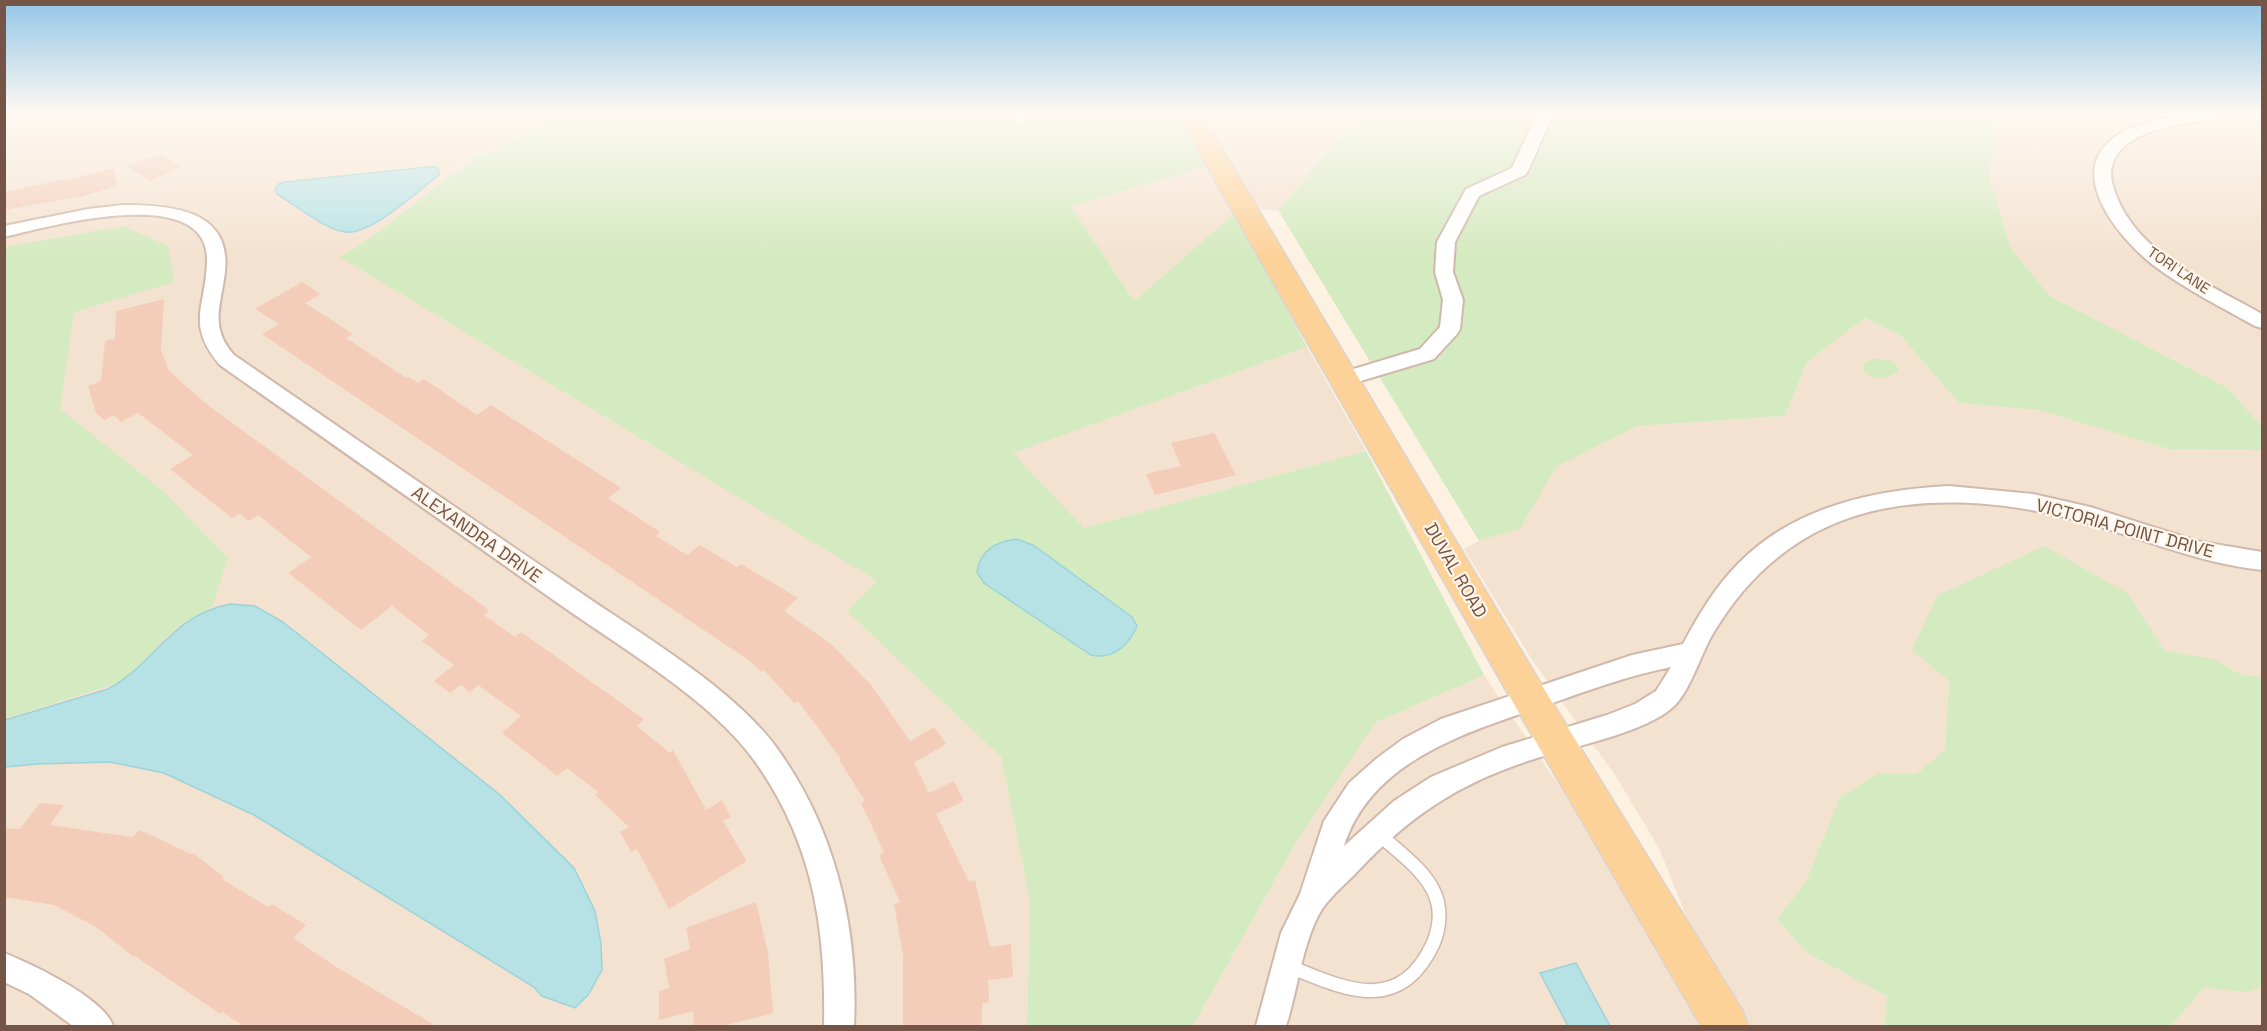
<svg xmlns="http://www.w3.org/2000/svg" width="2267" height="1031" font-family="'Space Grotesk',sans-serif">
	<rect width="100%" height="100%" fill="#fdf1e2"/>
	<path fill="#f4e2d0" d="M5,112H561L490,152L478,155L360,245L341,257L877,581L848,611L1001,757L1030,902L1027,1026H5Z
		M1198,112H1376L1351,125L1278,210L1255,209Z
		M2011,112H2262V427L2228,388L2051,297L2011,249L1989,175L1996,125Z
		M1206,167L1236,212L1134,301L1071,206Z
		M1865,318L1901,336L1959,403L2038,410L2169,449L2262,450V677L2242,675L2214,659L2165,651L2127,593L1949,681L1945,750L1916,774H1877L1840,797L1806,881L1777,919L1807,953L1887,996L1884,1026H1750L1687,918L1659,848L1615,775L1532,660L1464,549L1479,541L1520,529L1555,467L1637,426L1785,416L1807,362Z
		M1307,347L1366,451L1084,528L1012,453Z
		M1484,675L1563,792L1699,1026H1193L1298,839L1375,723Z
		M2262,987V1026H2171L2204,988L2248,992Z"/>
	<path fill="#d4eac0" d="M561,112H1009L1017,124L1038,112H1174L1206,167L1071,206L1134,301L1236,212L1307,347L1013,453L1084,528L1366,451L1484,675L1375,723L1298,839L1193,1026H1027L1030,902L1001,757L847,611L877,581L340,257L360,245L478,155L490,152Z
		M1376,112H2011L1996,126L1989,175L2011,249L2051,297L2228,388L2262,427V450L2169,449L2038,410L1959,403L1901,336L1865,318L1807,362L1785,416L1637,426L1556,467L1520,529L1479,541L1278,210L1351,125Z
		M124,226L168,246L174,282L74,312L60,409L163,491L228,558L212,607L183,623L171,632L150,657L123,681L5,719L4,247Z
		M1875,358L1892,361L1898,368V372C1884,379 1877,381 1864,371V363Z
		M2044,546L2127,593L2165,651L2214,659L2242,675L2262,677V987L2248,992L2204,988L2171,1026H1884L1887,996L1807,953L1777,919L1806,881L1840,797L1877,774H1916L1945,750L1949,681L1912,650L1937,596Z"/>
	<path fill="#b6e2e6" stroke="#9cd3d8" stroke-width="1.5" d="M428,167H436L439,171V175C418,191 371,235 346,232C327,231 294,204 277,194L275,189L279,184L285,182Z
		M1016,539L1033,545L1132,617L1137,626C1129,645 1113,660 1091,655L984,583L977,572C980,550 996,542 1016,539Z
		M231,604L255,606L283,622L499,794L574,868L595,911L601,944L602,970L588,995L575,1008L542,996L534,987L254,815L164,773L110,762L37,764L5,767V720L108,689C158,662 170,615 231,604Z
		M1576,963L1610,1026H1568L1540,973Z"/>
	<path fill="#f3cdb9" d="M161,155L180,167L151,181L125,165Z
		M113,168L117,186L83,196L4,210V192L66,179L65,181Z
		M302,282L321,294L305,303L353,334L346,338L406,378L408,377L418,383L424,379L477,415L491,405L621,488L608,498L660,532L656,536L687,555L700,545L737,567L741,564L798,598L784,611L831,644L871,685L910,741L934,727L946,744L914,763L929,793L954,781L964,801L936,814L969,882L975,880L990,947L1011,944L1013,977L988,980L989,1002L982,1003V1026H903V955L894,904L900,902L879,855L884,852L861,803L865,801L839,760L841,759L798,701L794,703L764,670L762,672L747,659L262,334L279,324L255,309Z
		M164,299L161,350L169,371L209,406L489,610L484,615L515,637L521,632L644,719L637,726L670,753L673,750L706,810L722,800L731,817L723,821L747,861L669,909L637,849L631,852L620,832L629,827L595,795L598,792L567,768L557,776L502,733L521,716L478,685L470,692L461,685L450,693L434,681L454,665L422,641L429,635L392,606L361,630L288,573L311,557L258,515L249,521L240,514L232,518L170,469L193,455L138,413L121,422L114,415L104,420L96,413L88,386L101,381L105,341L115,339L116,311Z
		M1214,433L1236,475L1155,495L1146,474L1181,466L1171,443Z
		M40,803L64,805L50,825L132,837L140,830L191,854L193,853L224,877L222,879L268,907L272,904L306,925L293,938L338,968L436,1026H244L222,1012L220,1014L135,956L134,957L96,927L54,905L4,897V828L20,829Z
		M756,902L768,953L773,1013L723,1026H694L693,1011L659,1020V991L669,988L664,959L690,949L686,928Z"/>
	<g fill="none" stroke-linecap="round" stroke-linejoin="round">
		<defs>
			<path id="service" d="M1288,966C1345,989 1399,1016 1433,944C1440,927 1442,907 1433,890C1422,868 1397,851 1379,834"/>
			<path id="minor" d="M308,112H331L323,117L310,115Z
				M1538,112H1554L1528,171L1525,175L1479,196L1455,242L1453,272L1463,300L1460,329L1457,334L1434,359L1344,386L1337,384L1334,379L1337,374L1420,349L1440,327L1443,300L1435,272L1437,242L1466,189L1512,168Z
				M2198,112H2234L2232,115C2198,124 2154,123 2126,145C2113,155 2108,170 2113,186C2132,252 2207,283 2262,314V328L2255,326C2221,307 2185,289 2153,265C2119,238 2064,173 2115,137C2138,121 2171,117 2198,112Z
				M123,205C170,205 232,209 225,272C221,306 209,327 234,355C349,434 463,513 578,591C639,633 728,685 773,743C834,824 859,926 854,1026H824C826,928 813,842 754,760C712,701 622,648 562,606C448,525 334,445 220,365C185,324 206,307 207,261C209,181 47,227 4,237V226L88,209Z
				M1949,486L2033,494L2090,507L2197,541L2262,552V570C2199,563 2150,541 2090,524C2032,507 1968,498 1907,505C1819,515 1755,561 1711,637C1700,657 1689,693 1673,707C1647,731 1581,745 1547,755C1466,779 1414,811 1356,873C1345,884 1331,896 1322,909C1302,942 1298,990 1286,1026H1256L1281,933L1300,894L1324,821L1349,783L1376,759L1403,739L1441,719L1632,655L1683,644C1698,616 1715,587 1738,564C1793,507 1873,490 1949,486ZM1671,667L1656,691L1635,704L1607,715L1502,747L1431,777L1394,801L1344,846C1371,760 1468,732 1544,706C1586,691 1627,676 1671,667Z
				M4,953C32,964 104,998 113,1026H73L29,994L4,982Z"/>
			<path id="primary" d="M1176,112H1200L1544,689L1742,1010L1748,1026H1701L1518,711Z"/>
		</defs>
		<use href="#service" stroke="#d0b9ac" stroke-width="16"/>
		<use href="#minor" stroke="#d0b9ac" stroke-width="4"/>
		<use href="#primary" stroke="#dbd3cf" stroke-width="3"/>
		<use href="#service" stroke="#fff" stroke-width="13"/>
		<use href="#minor" fill="#fff" fill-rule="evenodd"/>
		<use href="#primary" fill="#fdd299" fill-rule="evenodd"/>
	</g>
	<linearGradient id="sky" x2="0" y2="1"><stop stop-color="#94c6e7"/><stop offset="0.44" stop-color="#fef9f2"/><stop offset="1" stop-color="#fef9f2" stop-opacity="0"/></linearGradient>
	<rect width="2267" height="257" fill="url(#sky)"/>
	<g text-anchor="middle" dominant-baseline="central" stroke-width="4.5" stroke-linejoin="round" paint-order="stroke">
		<g font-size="15" fill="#755548" stroke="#fff5e9">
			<text transform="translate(2179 270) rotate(34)">TORI LANE</text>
		</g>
		<g font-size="18" fill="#755548" stroke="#fff5e9">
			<text transform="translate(2125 528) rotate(15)">VICTORIA POINT DRIVE</text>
			<text transform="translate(477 534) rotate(35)">ALEXANDRA DRIVE</text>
			<text transform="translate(1456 570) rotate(60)">DUVAL ROAD</text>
		</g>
	</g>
	<rect width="2267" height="1031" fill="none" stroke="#755548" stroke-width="12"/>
</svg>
